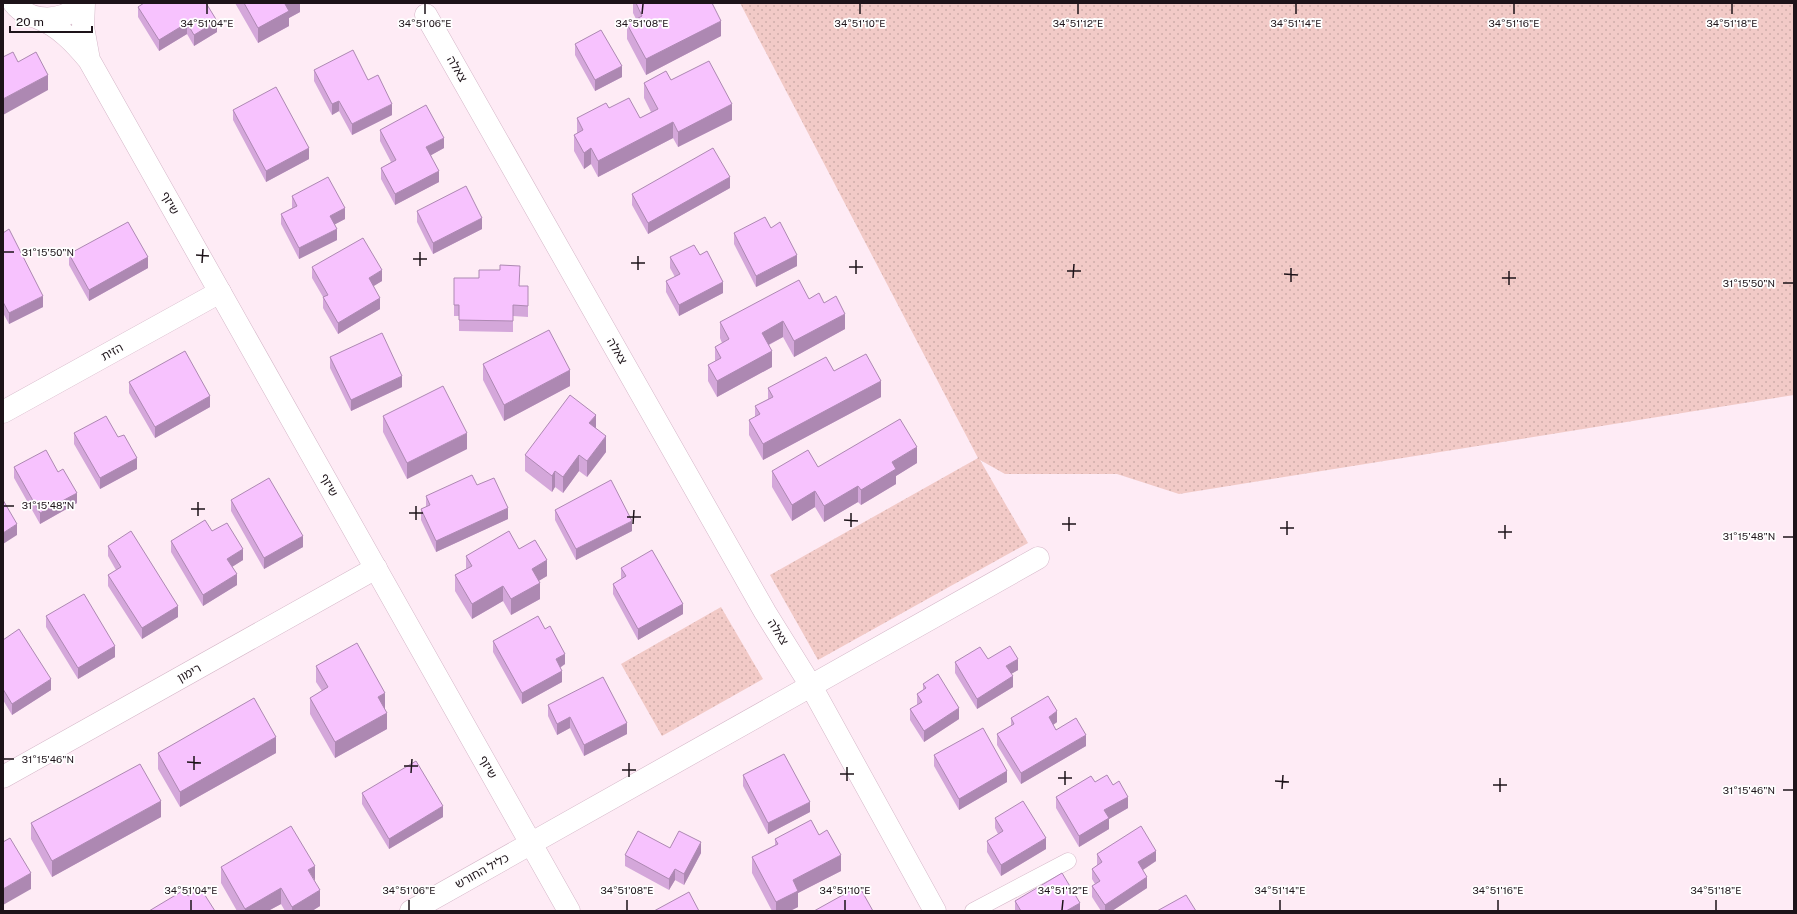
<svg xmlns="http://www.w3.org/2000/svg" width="1797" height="914" font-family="'Public Sans','Noto Sans Hebrew',sans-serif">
	<defs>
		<pattern id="park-dots" width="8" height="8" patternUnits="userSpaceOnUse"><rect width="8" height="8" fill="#f2cac7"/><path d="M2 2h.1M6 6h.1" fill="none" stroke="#cfadaa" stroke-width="1.8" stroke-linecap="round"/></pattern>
	</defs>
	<rect width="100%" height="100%" fill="#feebf5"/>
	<path fill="url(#park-dots)" d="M740,3H1794V395L1179,494L1117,474H1005L980,460L1028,543L818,660L770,575L978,458Z
		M721,607L763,679L662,736L621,664Z"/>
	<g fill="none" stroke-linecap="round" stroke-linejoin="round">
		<defs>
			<path id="lane" d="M973,911L1068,861"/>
			<path id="street" d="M426,15L765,612L811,686L935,911
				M3,412L220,292
				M3,777L376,568
				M411,911L1038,558"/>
			<path id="secondary" d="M14,3C30,24 65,23 81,3
				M84,3L83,27L89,60
				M38,18C59,26 75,43 89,60L569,911"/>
		</defs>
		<use href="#lane" stroke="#d5b7c8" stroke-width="17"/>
		<use href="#street" stroke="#d5b7c8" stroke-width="23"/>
		<use href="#secondary" stroke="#d5b7c8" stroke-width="23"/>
		<use href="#lane" stroke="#fff" stroke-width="16"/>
		<use href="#street" stroke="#fff" stroke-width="22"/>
		<use href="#secondary" stroke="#fff" stroke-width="22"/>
	</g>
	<path fill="#d4a7da" d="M235,3H300V12L289,18V26L258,43Z
		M633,3H712L721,36L646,75L627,39V24L636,19L633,13Z
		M138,7L217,32L194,46L187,34L159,51L138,17Z
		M575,44L622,77L595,91L575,55Z
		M314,70L368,80L392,115L352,135L339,111L332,115L314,81Z
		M671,80L732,120L678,147L673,138L598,177L591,164L584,169L574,151V135L577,134V118L609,108L640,118L651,112L644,98V83Z
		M233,110L309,159L266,182L233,120Z
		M380,130L444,148L431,155L439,182L395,205L381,179V168L391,162L380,141Z
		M730,188L648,234L632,205V194Z
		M292,196L345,219L335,224L337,240L299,259L281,224V214L292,208Z
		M417,211L482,229L433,254L417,222Z
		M771,228L797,266L756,287L734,244V233Z
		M3,233L43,307L9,324L3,313Z
		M69,254L148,268L89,301L69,265Z
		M700,255L723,293L679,316L666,292V281L675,277L670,268V257Z
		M312,267L382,281L373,286L380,309L338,334L323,308V297L312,278Z
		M454,278L520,286H528V317L513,316V332L459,331V316H454Z
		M809,299L824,303L845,329L794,357L783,337L769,345L772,367L717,397L708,381V365L715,362V347L722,343L720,338V322Z
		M330,357L402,387L351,411L330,368Z
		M483,364L570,386L504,421L483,380Z
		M834,371L881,397L763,460L749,435V420L755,417V406L768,399V388Z
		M129,382L210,407L155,438L129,393Z
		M383,416L467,449L407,479L383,432Z
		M596,428L606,452L587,477L579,471L563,493L555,487L552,492L525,471V455Z
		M74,433L118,437L137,469L100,489L74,444Z
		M917,463L896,476V484L861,505L858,502L824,522L815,507L792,521L772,487V471L818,467Z
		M14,467L58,472L77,503L40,524L14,478Z
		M477,485L508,519L436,552L421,520V509L426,507V496Z
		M231,500L303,547L264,569L231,511Z
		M555,510L632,531L576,560L555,520Z
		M212,531L243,560L232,567L237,585L203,606L171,552V541Z
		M108,546L178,617L142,639L108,586V575L116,570L108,556Z
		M519,549L547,576L538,581L540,599L511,615L503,601L472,619L455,591V575L466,569V556Z
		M621,568L683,614L638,640L613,594V584L621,579Z
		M46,616L115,657L78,679L46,627Z
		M3,640L51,690L12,715L3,700Z
		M493,641L565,664L560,668L562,682L522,704L493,652Z
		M988,659L1018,670L1011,674L1013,687L977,709L955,673V662Z
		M316,666L385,709L387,729L335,758L310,714V698L322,691L316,682Z
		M923,684L959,719L924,742L910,720V709L917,705V694L923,690Z
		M548,705L627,734L584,756L570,728L557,735L548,716Z
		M1011,718L1057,722L1053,725L1056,730L1086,746L1021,784L997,745V734L1011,726Z
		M158,753H276L180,807L158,769Z
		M934,755L1007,782L959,810L934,766Z
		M743,775L810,812L768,834L743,786Z
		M1095,782L1113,785L1128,808L1109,819V829L1079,847L1056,808V797Z
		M362,793L443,817L389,849L362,804Z
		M161,817L52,877L31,839V823Z
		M995,818L1046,849L1001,876L987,852V841L998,834L995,828Z
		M775,839L841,871L798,893V907L790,911H772L752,873V857L775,845Z
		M701,853L684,885L675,880L669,890L625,866V855Z
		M1097,854L1156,861L1143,870L1147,888L1112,911H1101L1092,897V886L1095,884L1092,879V869L1097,865Z
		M221,867L315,881L320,906L312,911H285L281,904L268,911H237L221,883Z
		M1015,901L1080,911H1015Z"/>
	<path fill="#ad88b2" d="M287,3H300V12L289,18V26L258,43V28Z
		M217,21V32L194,46V35Z
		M721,21V36L646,75V59Z
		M187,23V34L159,51V40Z
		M622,66V77L595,91V80Z
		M48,75V90L3,115V99Z
		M339,101V111L332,115V104Z
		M392,104V115L352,135V124Z
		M732,104V120L678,147V132Z
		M673,122V138L598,177V161Z
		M444,138V148L426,158V147Z
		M309,148V159L266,182V171Z
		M591,148V164L584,169V153Z
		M439,171V182L395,205V194Z
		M730,177V188L648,234V223Z
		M345,208V219L330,227V216Z
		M482,218V229L433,254V243Z
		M337,229V240L299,259V248Z
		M797,255V266L756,287V276Z
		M148,257V268L89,301V290Z
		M382,270V281L369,289V278Z
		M723,282V293L679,316V305Z
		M43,296V307L9,324V313Z
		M380,298V309L338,334V323Z
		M845,314V329L794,357V341Z
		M783,321V337L762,348V333Z
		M772,351V367L717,397V381Z
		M570,370V386L504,421V405Z
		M402,376V387L351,411V400Z
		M881,381V397L763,460V444Z
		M210,396V407L155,438V427Z
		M596,415V431L589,423Z
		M467,433V449L407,479V463Z
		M606,436V452L587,477V461Z
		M917,447V463L896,476V484L861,505V490L892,462Z
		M579,455V471L563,493V477Z
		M137,458V469L100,489V478Z
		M555,471V487L552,492V476Z
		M858,486V502L824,522V506Z
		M815,491V507L792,521V505Z
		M77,493V503L40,524V513Z
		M508,508V519L436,552V541Z
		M632,521V531L576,560V549Z
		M17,524V535L3,544V533Z
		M303,536V547L264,569V558Z
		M243,549V560L227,570V559Z
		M547,560V576L532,585V569Z
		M237,574V585L203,606V595Z
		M540,583V599L511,615V599Z
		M503,586V601L472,619V604Z
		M683,604V614L638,640V629Z
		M178,606V617L142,639V628Z
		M115,646V657L78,679V668Z
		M565,654V664L556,670V659Z
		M1018,659V670L1006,677V666Z
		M562,671V682L522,704V693Z
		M1013,676V687L977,709V699Z
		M51,679V690L12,715V704Z
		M385,693V709L378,713V697Z
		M959,708V719L924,742V731Z
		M1057,711V722L1049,728V717Z
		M387,713V729L335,758V742Z
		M570,717V728L557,735V724Z
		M627,723V734L584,756V745Z
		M1086,735V746L1021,784V773Z
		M276,737V753L180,807V792Z
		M1007,771V782L959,810V799Z
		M1128,797V808L1109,819V829L1079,847V836L1104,810Z
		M161,801V817L52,877V861Z
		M810,802V812L768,834V823Z
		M443,806V817L389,849V839Z
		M1046,838V849L1001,876V865Z
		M701,842V853L684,885V874Z
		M1156,851V861L1138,873V862Z
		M841,855V871L798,893V907L790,911H776V902L793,880Z
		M315,866V881L308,870Z
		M675,869V880L669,890V879Z
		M31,873V889L3,905V889Z
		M1147,877V888L1112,911H1105V905Z
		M281,888V904L268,911H245V909Z
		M320,890V906L312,911H292V907Z
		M1080,903V911H1066Z"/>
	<path fill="#f7c2fe" stroke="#ad88b2" d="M144,3H206L217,21L194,35L187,23L159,40L138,7Z
		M244,3H287L285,4L289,11L258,28Z
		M636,3H712L721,21L646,59L627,24L642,16Z
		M601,30L622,66L595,80L575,44Z
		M353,50L368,80L378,75L392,104L352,124L339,101L332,104L314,70Z
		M13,52L18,62L36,52L48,75L3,99V57Z
		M709,61L732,104L678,132L673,122L598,161L591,148L584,153L574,135L583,130L577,118L606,103L609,108L629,98L640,118L658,109L644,83L666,71L671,80Z
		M276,87L309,148L266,171L233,110Z
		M426,105L444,138L426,147L439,171L395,194L381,168L396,160L380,130Z
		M713,148L730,177L648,223L632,194Z
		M328,177L345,208L330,216L337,229L299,248L281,214L297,206L292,196Z
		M466,186L482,218L433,243L417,211Z
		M765,217L771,228L780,222L797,255L756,276L734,233Z
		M128,222L148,257L89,290L69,254Z
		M9,229L43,296L9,313L3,302V233Z
		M363,238L382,270L369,278L380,298L338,323L323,297L328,295L312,267Z
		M694,245L700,255L707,251L723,282L679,305L666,281L680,274L670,257Z
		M500,265L520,266L519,286H528V306L513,305V321L459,320V305H454V278H479V270H500Z
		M799,280L809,299L819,293L824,303L836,296L845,314L794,341L783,321L762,333L772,351L717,381L708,365L721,358L715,347L729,339L720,322Z
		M549,330L570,370L504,405L483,364Z
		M382,333L402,376L351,400L330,357Z
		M185,351L210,396L155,427L129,382Z
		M866,354L881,381L763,444L749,420L760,414L755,406L773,397L768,388L826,357L834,371Z
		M443,386L467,433L407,463L383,416Z
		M570,395L596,415L589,423L606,436L587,461L579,455L563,477L555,471L552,476L525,455Z
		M106,416L118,437L124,435L137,458L100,478L74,433Z
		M900,419L917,447L892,462L896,469L861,490L858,486L824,506L815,491L792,505L772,471L808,450L818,467Z
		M46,450L58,472L63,469L77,493L40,513L14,467Z
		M472,475L477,485L494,478L508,508L436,541L421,509L430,505L426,496Z
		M269,478L303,536L264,558L231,500Z
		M611,480L632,521L576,549L555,510Z
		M3,500L17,524L3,533Z
		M205,520L212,531L227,523L243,549L227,559L237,574L203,595L171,541Z
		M131,531L178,606L142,628L108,575L121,567L108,546Z
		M509,531L519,549L535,540L547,560L532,569L540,583L511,599L503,586L472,604L455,575L472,566L466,556Z
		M652,550L683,604L638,629L613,584L626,576L621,568Z
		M84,594L115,646L78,668L46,616Z
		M538,616L545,629L550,626L565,654L556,659L562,671L522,693L493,641Z
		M19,629L51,679L12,704L3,689V640Z
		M357,643L385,693L378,697L387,713L335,742L310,698L328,687L316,666Z
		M1010,646L1018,659L1006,666L1013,676L977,699L955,662L980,647L988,659Z
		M938,674L959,708L924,731L910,709L922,702L917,694L926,688L923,684Z
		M603,677L627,723L584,745L570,717L557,724L548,705Z
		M1048,696L1057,711L1049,717L1056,730L1076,718L1086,735L1021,773L997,734L1014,724L1011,718Z
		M254,698L276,737L180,792L158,753Z
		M983,728L1007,771L959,799L934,755Z
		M784,754L810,802L768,823L743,775Z
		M416,761L443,806L389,839L362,793Z
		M140,764L161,801L52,861L31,823Z
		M1107,775L1113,785L1119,781L1128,797L1104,810L1109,818L1079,836L1056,797L1091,776L1095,782Z
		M1023,801L1046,838L1001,865L987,841L1003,831L995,818Z
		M811,820L819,835L827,830L841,855L793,880L798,891L776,902L752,857L778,844L775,839Z
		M291,826L315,866L308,870L320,890L292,907L281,888L245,909L221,867Z
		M1141,826L1156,851L1138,862L1147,877L1105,905L1092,886L1100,881L1092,869L1102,862L1097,854Z
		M638,831L670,848L679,831L701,842L684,874L675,869L669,879L625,855Z
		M10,838L31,873L3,889V842Z
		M1062,873L1080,903L1066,911H1021L1015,901Z
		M859,886L873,911H814Z
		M201,889L215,911H149L184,890L188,896Z
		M689,892L699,911H654Z
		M1186,895L1196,911H1157Z"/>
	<path fill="none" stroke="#1d1319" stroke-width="1.5" d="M207,14V4M425,14V4M642,14L643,4M860,14V4M1078,14V4M1296,14V4M1514,14V4M1732,14V4M4,252H14M196,255L209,256M413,259H427M202,263L203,249M631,263H645M420,266V252M849,267H863M638,270V256M1067,271H1081M856,274V260M1284,274L1298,275M1073,278L1074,264M1502,278H1516M1291,282V268M1783,283H1793M1509,285V271M4,506H14M191,509H205M409,513H423M198,516V502M627,517H641M416,520V506M844,520L858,521M633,524L634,510M1062,524H1076M851,527V513M1280,528H1294M1069,531V517M1498,532H1512M1287,535V521M1783,537H1793M1505,539V525M4,759H14M187,762L201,763M404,766H418M194,770V756M622,770H636M411,773L412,759M840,774H854M629,777V763M1058,778H1072M847,781V767M1275,781L1289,782M1065,785V771M1493,785H1507M1282,789L1283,775M1783,790H1793M1500,792V778M191,910V900M409,910V900M627,910V900M845,910V900M1062,910L1063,900M1280,910V900M1498,910V900M1716,910V900"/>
	<g text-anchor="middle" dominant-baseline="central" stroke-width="3.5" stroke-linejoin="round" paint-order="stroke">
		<g font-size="12" fill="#1d1319" stroke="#fefefe">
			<text transform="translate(457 69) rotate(60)">צאלה</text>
			<text transform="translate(170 203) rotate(61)">שיזף</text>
			<text transform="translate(617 351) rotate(60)">צאלה</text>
			<text transform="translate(112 352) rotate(-29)">הזית</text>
			<text transform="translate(329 485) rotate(61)">שיזף</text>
			<text transform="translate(778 632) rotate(58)">צאלה</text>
			<text transform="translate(189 673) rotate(-29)">רימון</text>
			<text transform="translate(488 767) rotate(61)">שיזף</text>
			<text transform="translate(482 871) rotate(-29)">כליל החורש</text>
		</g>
	</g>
	<g font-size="10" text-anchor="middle" fill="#1d1319" stroke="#fefefe" stroke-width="3.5" stroke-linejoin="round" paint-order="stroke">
		<text x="207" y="27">34°51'04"E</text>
		<text x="425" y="27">34°51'06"E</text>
		<text x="642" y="27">34°51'08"E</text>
		<text x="860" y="27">34°51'10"E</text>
		<text x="1078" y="27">34°51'12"E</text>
		<text x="1296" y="27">34°51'14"E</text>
		<text x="1514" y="27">34°51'16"E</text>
		<text x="1732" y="27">34°51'18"E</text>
		<text x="48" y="256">31°15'50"N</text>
		<text x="1749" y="287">31°15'50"N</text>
		<text x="48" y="509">31°15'48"N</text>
		<text x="1749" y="540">31°15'48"N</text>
		<text x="48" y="763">31°15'46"N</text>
		<text x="1749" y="794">31°15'46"N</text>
		<text x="191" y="894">34°51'04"E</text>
		<text x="409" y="894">34°51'06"E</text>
		<text x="627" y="894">34°51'08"E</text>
		<text x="845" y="894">34°51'10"E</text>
		<text x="1063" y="894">34°51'12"E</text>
		<text x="1280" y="894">34°51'14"E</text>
		<text x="1498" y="894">34°51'16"E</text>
		<text x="1716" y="894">34°51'18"E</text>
	</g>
	<rect width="1797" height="914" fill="none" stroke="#1d1319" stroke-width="8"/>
	<path d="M10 26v6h82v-6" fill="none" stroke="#1d1319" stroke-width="2"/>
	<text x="16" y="26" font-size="12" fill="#1d1319" stroke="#fefefe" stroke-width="3" paint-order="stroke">20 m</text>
</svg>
